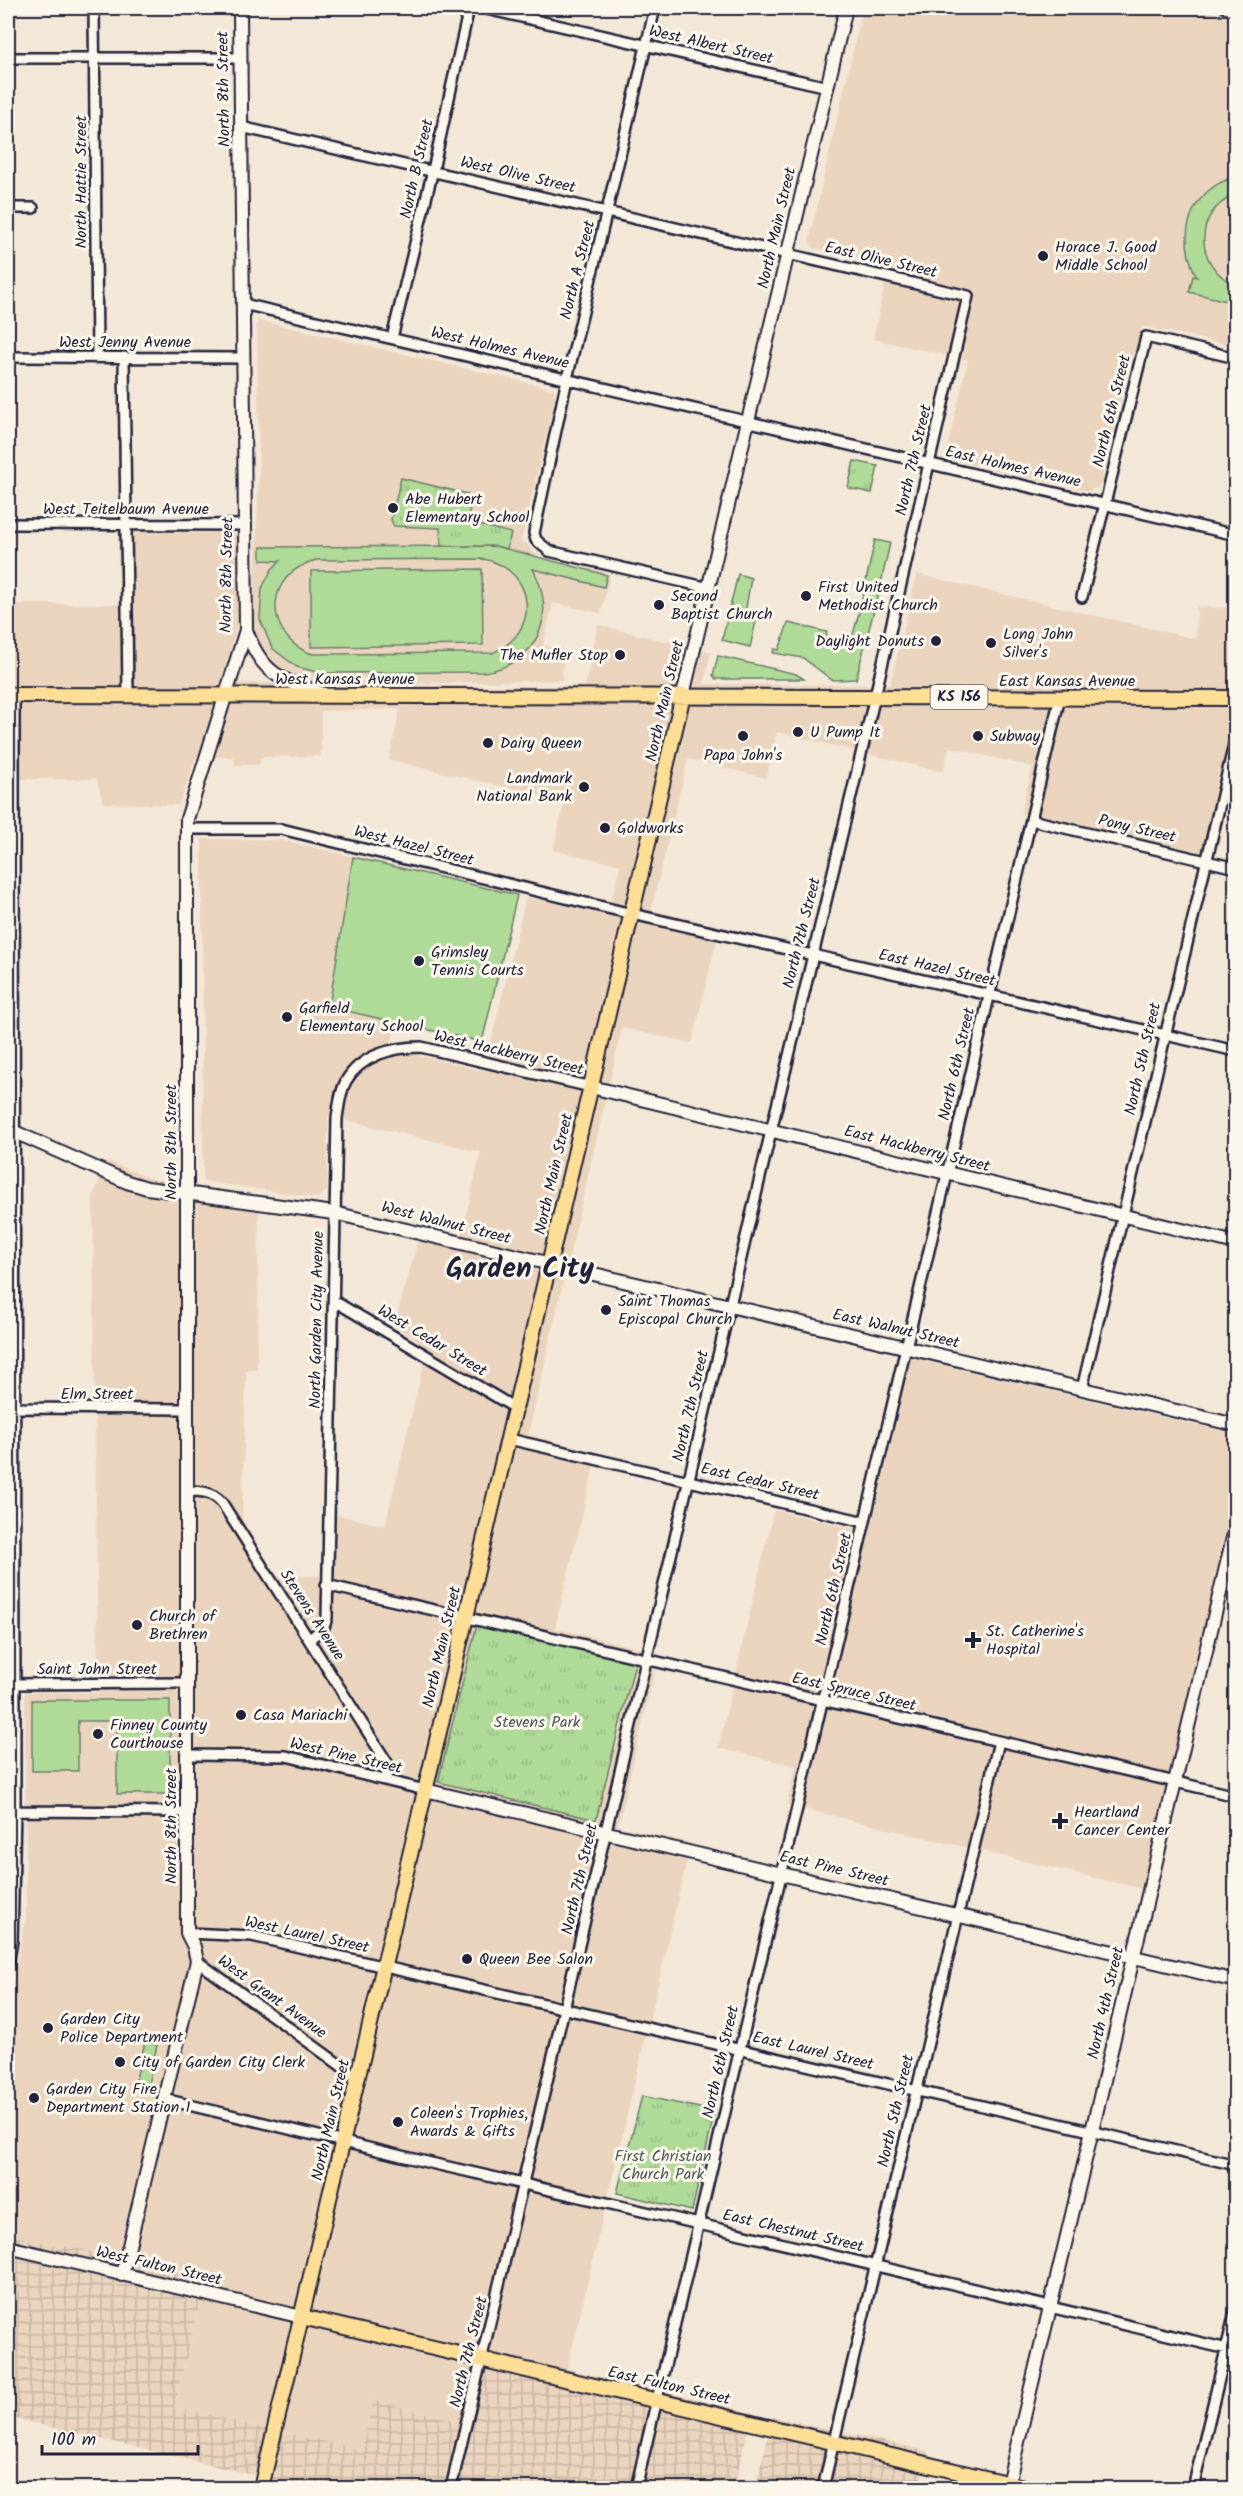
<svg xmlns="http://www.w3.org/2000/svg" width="1243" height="2496" font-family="Kalam,sans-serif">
	<defs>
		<pattern id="industrial-grid" width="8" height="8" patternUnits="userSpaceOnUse" patternTransform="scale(1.5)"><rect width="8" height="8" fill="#ead4be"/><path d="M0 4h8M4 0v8" fill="none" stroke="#c8b6a4"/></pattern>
		<pattern id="park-tufts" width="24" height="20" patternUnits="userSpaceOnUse" patternTransform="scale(1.5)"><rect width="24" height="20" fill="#b0da98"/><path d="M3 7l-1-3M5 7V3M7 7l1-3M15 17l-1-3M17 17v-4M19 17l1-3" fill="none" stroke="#97bb84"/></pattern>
	</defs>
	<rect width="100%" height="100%" fill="#f3e7d7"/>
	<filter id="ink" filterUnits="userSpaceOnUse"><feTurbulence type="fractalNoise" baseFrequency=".0167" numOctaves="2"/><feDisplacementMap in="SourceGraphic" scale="12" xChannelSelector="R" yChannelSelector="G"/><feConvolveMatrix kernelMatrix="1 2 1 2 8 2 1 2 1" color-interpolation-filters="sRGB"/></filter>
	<g filter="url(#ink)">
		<path fill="#ead4be" d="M863,8H1190L1227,16L1230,8H1235V346L1142,326L1136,350L1131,355L1100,487L1088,491L949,459L946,453L968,360L873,339L889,265L814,248L809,241Z
			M257,320L554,389L555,398L521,542L527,544L532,551L541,557L610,574L601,613L553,603L543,646L564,649L562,680L354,685L585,686L598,625L711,652L704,684L890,685L917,574L1196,639L1197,607L1235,608V798L1229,797L1216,855L1021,813L1032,767L949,747L943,772L777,732L766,778L688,759L651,910L720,926L692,1043L622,1028L528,1435L597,1453L555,1628L659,1653L618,1826L691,1843L567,2370L475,2347L457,2421L373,2400L361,2450L174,2407L207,2274L8,2235V2005L26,1919L25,1692L98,1693L93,1196L109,1161L151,1179L259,1196L257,1370L246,1371L242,1520L276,1576H318L333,1580L335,1514L385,1526L423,1367V1344L394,1326L418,1240L458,1250L481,1152L328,1116L327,1190L318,1198L203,1181L202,839L282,840L353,857L329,1007L396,1022L392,1041L379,1046L484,1071L526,897L608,915L620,865L553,850L565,801L389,760L400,709L321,711V756L260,757V765H235L234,757H196L179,805L103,803L97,779H8V604H119L118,532L238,533V621L221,683H324L301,681L273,668L253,637L259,473Z
			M911,1358L1235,1434V1499L1143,1889L787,1805L796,1766L718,1748L774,1510L870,1532Z"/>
		<path fill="url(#industrial-grid)" d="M8,2235L207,2274L174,2407L361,2450L373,2400L457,2421L475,2347L752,2413L734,2488H286L277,2486L278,2481L8,2417Z
			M773,2417L928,2451L919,2488H755Z"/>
		<path fill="#b0da98" stroke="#697e6a" stroke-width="1.5" fill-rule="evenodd" d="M1235,177V195C1192,213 1195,266 1235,285V303L1189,292L1193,276L1197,277C1175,237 1190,189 1235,177Z
			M875,540L890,543L877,601L874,602L862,599Z
			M495,546L607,575L604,587L533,569C558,615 538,665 483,672L321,673L297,667L272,648L260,619L262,588L272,569L280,561L261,560V547ZM484,559C536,570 542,633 492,653L313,654C278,644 262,600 291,573C298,567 307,563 316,560Z
			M482,569L483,645L311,647V571Z
			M738,574L751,578L745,614L757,617L750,647L722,640Z
			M861,605L873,607L874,610L856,679L832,680L803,658L773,653L774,649L779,650L788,623L827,632L826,637L851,642Z
			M718,656L796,674L804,679H716L713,675Z
			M353,857L517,895L482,1042L329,1007Z
			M32,1700H170V1794H117V1721H78V1771H32Z
			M145,2042L157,2045L146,2094L133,2091Z"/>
		<path fill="url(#park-tufts)" stroke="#697e6a" stroke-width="1.5" d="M854,461L878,466L872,493L848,488Z
			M401,478L467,494L471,502L467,522L511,533L507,549L495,546H441L440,528L394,526L391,520Z
			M477,1624L635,1663L596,1820L438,1782Z
			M642,2096L715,2111L692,2211L617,2193Z"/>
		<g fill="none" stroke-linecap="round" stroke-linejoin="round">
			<defs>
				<path id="street" d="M94,8L97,357
					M482,8L828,87
					M655,8L567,379L534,533L536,540L549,551L709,588
					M1226,8L1236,10
					M8,58H240
					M241,127L968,296L875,696L771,1131L451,2488
					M8,208H33
					M243,304L1236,535
					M392,338L433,170L469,8
					M8,357L243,358
					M124,357L128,695
					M8,524L245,525
					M1082,597L1146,337L1236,358
					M1031,820L1236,868
					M187,829H281L632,914L1236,1051
					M334,1301L515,1408
					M1082,1389L1236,736
					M8,1408L187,1409
					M509,1439L865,1522
					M187,1491C201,1491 212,1491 222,1503L388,1764L386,1780
					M326,1585L1236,1796
					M310,1639L324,1627L327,1618L337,1118C339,1105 340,1092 346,1081C361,1055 393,1047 421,1047L591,1087
					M8,1684L187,1683
					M187,1755L286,1756L425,1790
					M15,1811L187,1812
					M187,1933L252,1936L1236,2165
					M197,1961L358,2078
					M8,1965L12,1941L15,1811L14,695
					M164,2099L435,2164L699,2224L1236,2351
					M636,2488L1060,697
					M823,2488L999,1741
					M1193,2488L1236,2308"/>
				<path id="secondary" d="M246,630C262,675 281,680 324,694
					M683,695L846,8
					M591,1087L1236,1243
					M8,1129L127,1182L147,1188L334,1213L1236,1425
					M425,1790L1236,1981
					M8,2247L302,2317
					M122,2275L197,1961L194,1947L187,1933V819L246,630L240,8
					M1008,2484L1236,1525"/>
				<path id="primary" d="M8,695L1236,698
					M302,2317L1027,2488
					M261,2488L683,695"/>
			</defs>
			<use href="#street" stroke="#22223b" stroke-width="14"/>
			<use href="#secondary" stroke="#22223b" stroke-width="16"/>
			<use href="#primary" stroke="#22223b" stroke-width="18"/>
			<use href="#street" stroke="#fbf7ec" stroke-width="9"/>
			<use href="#secondary" stroke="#fbf7ec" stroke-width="12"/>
			<use href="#primary" stroke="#fcde96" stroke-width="14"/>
			<defs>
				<path id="rail" d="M8,2486L17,2488"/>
			</defs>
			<use href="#rail" stroke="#22223b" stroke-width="5"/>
			<use href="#rail" stroke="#fbf7ec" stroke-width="3" stroke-dasharray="9" stroke-linecap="butt"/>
		</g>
	</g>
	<g fill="#22223b" stroke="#fbf7ec" stroke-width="2">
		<circle cx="1043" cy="256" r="6"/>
		<circle cx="393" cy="508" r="6"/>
		<circle cx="806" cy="596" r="6"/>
		<circle cx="659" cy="605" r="6"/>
		<circle cx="936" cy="641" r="6"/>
		<circle cx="991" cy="643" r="6"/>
		<circle cx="620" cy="655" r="6"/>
		<circle cx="798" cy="732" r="6"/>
		<circle cx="743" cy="736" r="6"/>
		<circle cx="978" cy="736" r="6"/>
		<circle cx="488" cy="743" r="6"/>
		<circle cx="584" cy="787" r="6"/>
		<circle cx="605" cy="828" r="6"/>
		<circle cx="419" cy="961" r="6"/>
		<circle cx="287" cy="1017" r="6"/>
		<circle cx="606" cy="1310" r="6"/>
		<circle cx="137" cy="1625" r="6"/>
		<path d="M970 1631h6v6h6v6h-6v6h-6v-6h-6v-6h6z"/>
		<circle cx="241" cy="1715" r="6"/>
		<circle cx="98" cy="1734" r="6"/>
		<path d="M1057 1812h6v6h6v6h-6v6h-6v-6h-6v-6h6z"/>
		<circle cx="467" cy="1959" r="6"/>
		<circle cx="48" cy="2028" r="6"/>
		<circle cx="120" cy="2062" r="6"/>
		<circle cx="34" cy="2098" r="6"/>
		<circle cx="398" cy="2122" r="6"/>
	</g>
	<g text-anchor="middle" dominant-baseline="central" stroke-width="6" stroke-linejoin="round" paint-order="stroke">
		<rect fill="#fbf7ec" stroke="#636270" stroke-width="1.5" x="930.5" y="685" width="57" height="24" rx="4.5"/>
		<g font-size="15" font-weight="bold" fill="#22223b">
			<text x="959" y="697">KS 156</text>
		</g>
		<g font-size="16" fill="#22223b" stroke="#fbf7ec">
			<text transform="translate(711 45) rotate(13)">West Albert Street</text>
			<text transform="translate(224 89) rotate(-91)">North 8th Street</text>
			<text transform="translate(417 169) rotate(-77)">North B Street</text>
			<text transform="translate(518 175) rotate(13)">West Olive Street</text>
			<text transform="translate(81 182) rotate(-90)">North Hattie Street</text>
			<text transform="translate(777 228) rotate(-77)">North Main Street</text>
			<text transform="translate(881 260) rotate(13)">East Olive Street</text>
			<text transform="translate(578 270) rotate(-76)">North A Street</text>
			<text x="125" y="342">West Jenny Avenue</text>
			<text transform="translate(500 348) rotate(13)">West Holmes Avenue</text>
			<text transform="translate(1112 411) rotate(-76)">North 6th Street</text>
			<text transform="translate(914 460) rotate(-77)">North 7th Street</text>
			<text transform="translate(1013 467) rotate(13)">East Holmes Avenue</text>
			<text x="126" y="509">West Teitelbaum Avenue</text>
			<text transform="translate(227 575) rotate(-89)">North 8th Street</text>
			<text x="345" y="679">West Kansas Avenue</text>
			<text x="1067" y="681">East Kansas Avenue</text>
			<text transform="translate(665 701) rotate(-77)">North Main Street</text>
			<text transform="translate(1137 829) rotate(13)">Pony Street</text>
			<text transform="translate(414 846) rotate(14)">West Hazel Street</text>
			<text transform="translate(802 933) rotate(-76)">North 7th Street</text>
			<text transform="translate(937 968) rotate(13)">East Hazel Street</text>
			<text transform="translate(509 1053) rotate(13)">West Hackberry Street</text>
			<text transform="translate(1143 1059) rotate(-77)">North 5th Street</text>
			<text transform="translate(957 1064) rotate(-77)">North 6th Street</text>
			<text transform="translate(171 1142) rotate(-90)">North 8th Street</text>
			<text transform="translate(917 1149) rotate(14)">East Hackberry Street</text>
			<text transform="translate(554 1174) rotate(-77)">North Main Street</text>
			<text transform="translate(446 1223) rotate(14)">West Walnut Street</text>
			<text transform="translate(317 1320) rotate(-89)">North Garden City Avenue</text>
			<text transform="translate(896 1329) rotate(13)">East Walnut Street</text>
			<text transform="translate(432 1341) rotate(31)">West Cedar Street</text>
			<text x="97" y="1394">Elm Street</text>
			<text transform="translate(691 1406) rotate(-77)">North 7th Street</text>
			<text transform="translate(760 1482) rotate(13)">East Cedar Street</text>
			<text transform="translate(834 1589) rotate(-77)">North 6th Street</text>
			<text transform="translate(312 1615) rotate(57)">Stevens Avenue</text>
			<text transform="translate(442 1647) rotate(-77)">North Main Street</text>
			<text x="97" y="1669">Saint John Street</text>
			<text transform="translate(854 1692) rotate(13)">East Spruce Street</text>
			<text transform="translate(346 1756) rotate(13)">West Pine Street</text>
			<text transform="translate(171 1826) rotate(-90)">North 8th Street</text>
			<text transform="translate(834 1869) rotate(13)">East Pine Street</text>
			<text transform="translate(580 1879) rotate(-77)">North 7th Street</text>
			<text transform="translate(307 1935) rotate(12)">West Laurel Street</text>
			<text transform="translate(272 1997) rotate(36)">West Grant Avenue</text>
			<text transform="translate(1106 2003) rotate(-77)">North 4th Street</text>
			<text transform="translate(813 2051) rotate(13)">East Laurel Street</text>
			<text transform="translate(721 2062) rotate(-77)">North 6th Street</text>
			<text transform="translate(896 2111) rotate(-77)">North 5th Street</text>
			<text transform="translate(331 2120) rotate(-77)">North Main Street</text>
			<text transform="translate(793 2231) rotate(13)">East Chestnut Street</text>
			<text transform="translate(159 2266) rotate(13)">West Fulton Street</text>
			<text transform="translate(469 2352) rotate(-76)">North 7th Street</text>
			<text transform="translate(669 2386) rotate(13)">East Fulton Street</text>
		</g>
		<g font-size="16" fill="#22223b" stroke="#fbf7ec" text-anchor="start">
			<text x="1055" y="247">Horace J. Good<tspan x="1055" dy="18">Middle School</tspan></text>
			<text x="405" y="499">Abe Hubert<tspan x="405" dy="18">Elementary School</tspan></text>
			<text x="818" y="587">First United<tspan x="818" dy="18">Methodist Church</tspan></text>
			<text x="671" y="596">Second<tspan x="671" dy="18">Baptist Church</tspan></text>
			<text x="1003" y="634">Long John<tspan x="1003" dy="18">Silver's</tspan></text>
			<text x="924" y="641" text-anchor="end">Daylight Donuts</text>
			<text x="608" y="655" text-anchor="end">The Mufler Stop</text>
			<text x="810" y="732">U Pump It</text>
			<text x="990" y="736">Subway</text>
			<text x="500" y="743">Dairy Queen</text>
			<text x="743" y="755" text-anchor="middle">Papa John's</text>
			<text x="572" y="778" text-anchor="end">Landmark<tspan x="572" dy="18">National Bank</tspan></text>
			<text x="617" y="828">Goldworks</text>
			<text x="431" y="952">Grimsley<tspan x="431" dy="18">Tennis Courts</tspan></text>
			<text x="299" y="1008">Garfield<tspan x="299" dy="18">Elementary School</tspan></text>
			<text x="618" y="1301">Saint Thomas<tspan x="618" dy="18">Episcopal Church</tspan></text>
			<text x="149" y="1616">Church of<tspan x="149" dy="18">Brethren</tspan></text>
			<text x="986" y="1631">St. Catherine's<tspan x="986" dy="18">Hospital</tspan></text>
			<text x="253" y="1715">Casa Mariachi</text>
			<text x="110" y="1725">Finney County<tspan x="110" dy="18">Courthouse</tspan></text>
			<text x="1074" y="1812">Heartland<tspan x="1074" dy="18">Cancer Center</tspan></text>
			<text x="479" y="1959">Queen Bee Salon</text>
			<text x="60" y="2019">Garden City<tspan x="60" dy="18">Police Department</tspan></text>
			<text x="132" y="2062">City of Garden City Clerk</text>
			<text x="46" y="2089">Garden City Fire<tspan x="46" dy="18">Department Station 1</tspan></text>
			<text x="410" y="2113">Coleen's Trophies,<tspan x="410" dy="18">Awards &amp; Gifts</tspan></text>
		</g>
		<g font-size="16" fill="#4d5957" stroke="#fbf7ec">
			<text x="537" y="1722">Stevens Park</text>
			<text x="663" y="2156">First Christian<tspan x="663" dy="18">Church Park</tspan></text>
		</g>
		<g font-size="28" font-weight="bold" fill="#22223b" stroke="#fbf7ec">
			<text x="520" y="1269">Garden City</text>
		</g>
	</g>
	<rect width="1243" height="2496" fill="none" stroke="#fbf7ec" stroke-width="30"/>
	<rect x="15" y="15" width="1213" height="2466" fill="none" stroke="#22223b" stroke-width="2" filter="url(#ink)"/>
	<path d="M42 2445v9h156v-9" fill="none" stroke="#22223b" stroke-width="3"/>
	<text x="51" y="2445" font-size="18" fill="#22223b" stroke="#fbf7ec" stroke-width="4.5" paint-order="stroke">100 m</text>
</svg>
